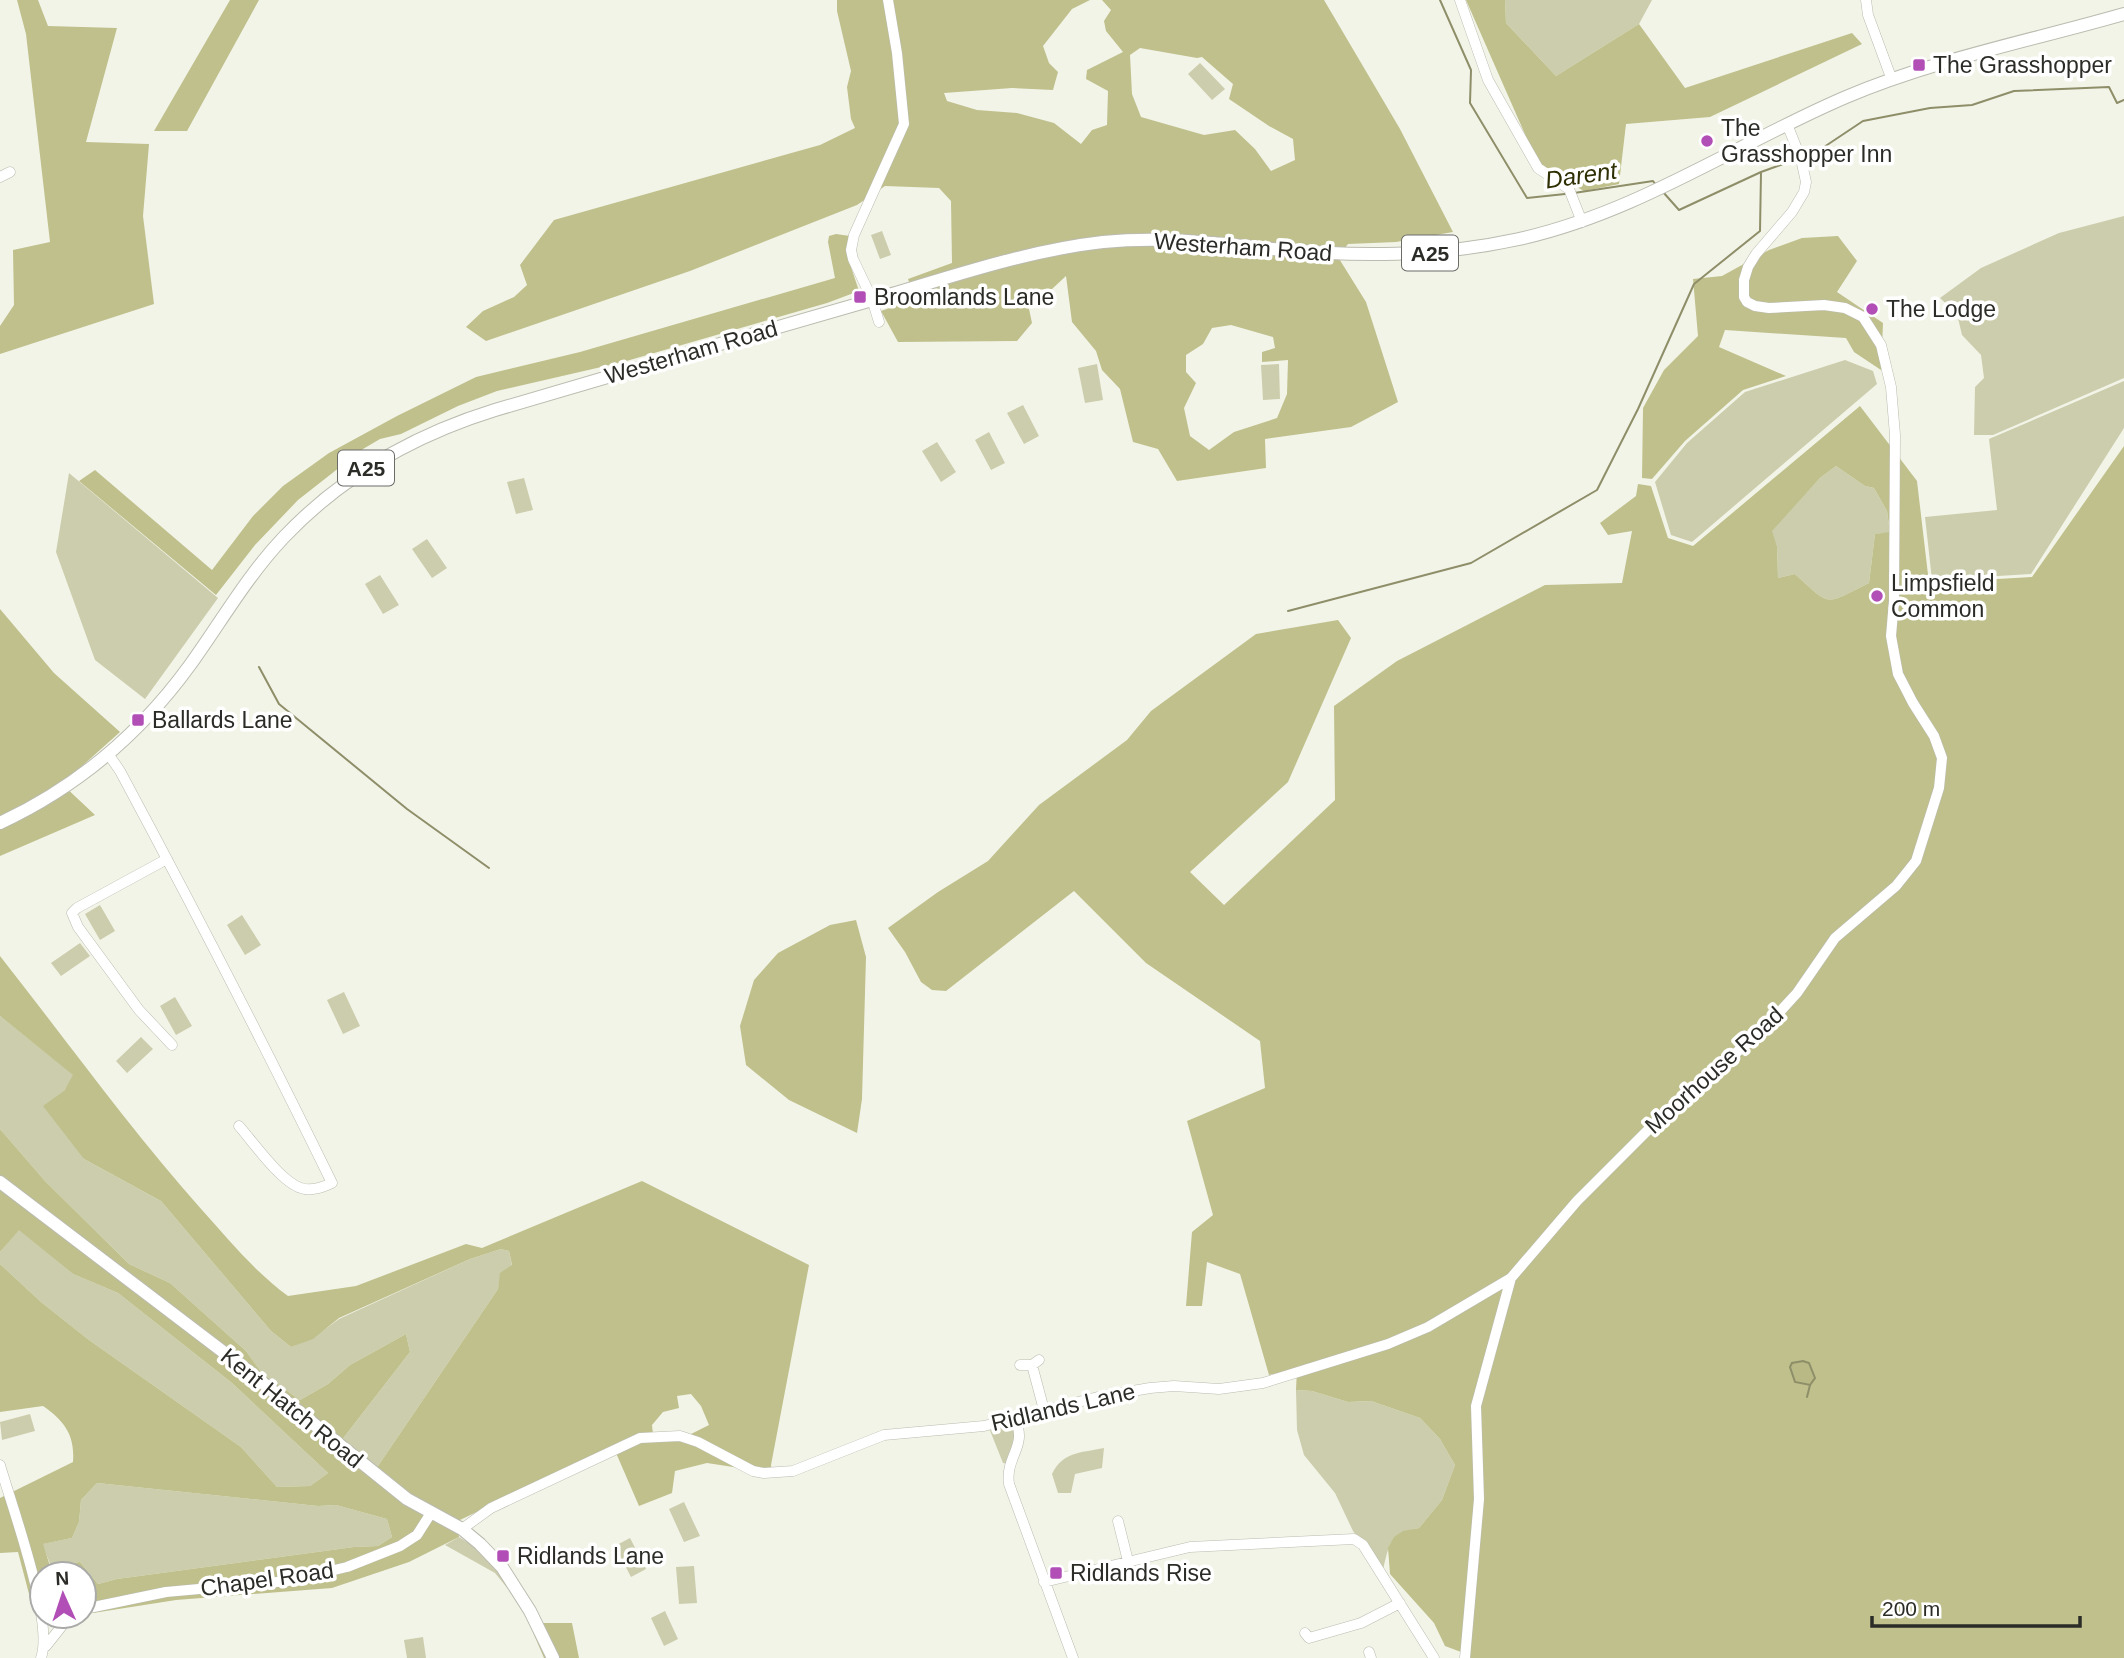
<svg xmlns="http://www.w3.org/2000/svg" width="2124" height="1658" font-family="Arial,sans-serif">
	<rect width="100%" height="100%" fill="#f3f4e8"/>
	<path fill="#cccdac" d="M1505,0H1652L1639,24L1556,76L1506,23Z
		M1200,63L1225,89L1212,100L1188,74Z
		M2124,216V378L1993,435H1974L1975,387L1984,378L1981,355L1962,335L1957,314L1940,298L1981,268L2059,233Z
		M882,231L891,255L880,259L871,235Z
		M1845,360L1873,371L1877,384L1692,542L1671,535L1655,482L1687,443L1745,392Z
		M1097,364L1103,400L1085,403L1078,368Z
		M1279,364L1280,399L1263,400L1261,365Z
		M2124,381V428L2031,574L1932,580L1925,517L1997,510L1989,439Z
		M1023,405L1039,436L1024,444L1007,413Z
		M989,432L1005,463L991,470L975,440Z
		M937,442L956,472L941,482L922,451Z
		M1836,466L1865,486L1874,488L1887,511L1890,533L1875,534L1869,583C1824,605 1832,608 1795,574L1778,578L1777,546L1771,531L1820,478Z
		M69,473L218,598L145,699L95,660L56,552Z
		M524,478L533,510L516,514L507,482Z
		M427,539L447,568L432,578L412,549Z
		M380,575L399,605L383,614L365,584Z
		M100,905L115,931L100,940L85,914Z
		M242,915L261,945L245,955L227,925Z
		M80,943L90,956L61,976L51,963Z
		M344,992L360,1026L343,1034L327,1000Z
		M175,997L192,1026L176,1035L160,1006Z
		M0,1016L74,1075L64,1091L84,1159L161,1201L271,1331L291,1347L313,1338L339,1319L470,1259L501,1249L509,1251L512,1266L501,1273L498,1289L376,1469L341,1441L410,1352L406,1334L350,1365L328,1384L300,1400L262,1373L246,1351L170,1283L129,1264L45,1181L0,1129Z
		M141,1037L153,1049L127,1073L116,1061Z
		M19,1229L73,1274L118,1293L232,1383L328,1473L310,1486L277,1487L241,1447L89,1340L41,1302L0,1264V1252Z
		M1296,1390L1312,1391L1348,1402L1371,1401L1420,1418L1440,1439L1455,1465L1442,1500L1419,1528C1390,1533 1389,1544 1383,1570L1353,1531L1335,1493L1304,1455L1297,1430Z
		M30,1414L35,1431L2,1440L0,1422Z
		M1011,1423L1018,1437L1008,1464L1003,1463L989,1428Z
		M1104,1448L1102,1468L1075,1474L1071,1493H1058L1052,1474C1063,1451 1082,1453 1104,1448Z
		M97,1483L318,1506L336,1505L387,1519L392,1537L378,1546L354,1547L117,1579L98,1584L80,1562L51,1566L42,1544L72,1538L79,1522L81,1500Z
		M684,1502L700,1536L684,1542L669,1509Z
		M459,1537L478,1549L512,1587L508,1589L495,1573L445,1545Z
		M630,1538L646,1569L631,1577L615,1546Z
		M694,1566L697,1603L679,1604L676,1567Z
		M665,1611L678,1639L664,1646L651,1618Z
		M423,1637L426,1658H407L404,1640Z"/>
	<path fill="#bfc08c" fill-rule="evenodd" d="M17,0H38L48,26L117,28L86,142L149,144L143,216L154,304L0,354V326L14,305L13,250L50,242L26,34Z
		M230,0H259L187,131H154Z
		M837,0H1090L1072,9L1043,46L1049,63L1058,72L1053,90L1012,88L944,93L947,101L977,110L1017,113L1054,123L1081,144L1092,130L1107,125L1108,91L1086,79L1087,70L1123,52L1106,31L1104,21L1111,10L1102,0H1324L1400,129L1453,232L1396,242L1348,244L1338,257L1366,302L1398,402L1351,427L1265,439L1266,468L1177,481L1158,449L1133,442L1120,389L1102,370L1096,351L1072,322L1066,276L1052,289L1025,290L1032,323L1017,341L898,342L881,311L915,299L908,279L952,263L951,201L939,188L885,186L857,205L690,271L486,341L466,327L483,311L514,297L527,285L520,265L554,220L820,145L855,128L851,119L847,87L851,71L837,11ZM1140,48L1197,58L1202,57L1233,84L1229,99L1269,126L1293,139L1295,160L1271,171L1255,149L1235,130L1204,135L1141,117L1132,94L1130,55ZM1231,325L1273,337L1275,348L1262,352V362L1288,360L1287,394L1277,418L1234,432L1209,450L1190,436L1184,408L1196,383L1186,372V355L1203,344L1212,328Z
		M1466,0H1505L1506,23L1556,76L1639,24L1685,88L1852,33L1862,44L1710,117L1626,124L1619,184L1584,191L1539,166Z
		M836,234L850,236L846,252L859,291L827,303L623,362L497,391L458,406L401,434L380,439L363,449L298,500L255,545L216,595L79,481L95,470L212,570L253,516L283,486L329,453L397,416L476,377L580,352L835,278L828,242L829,236Z
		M1838,236L1857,261L1837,292L1883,323L1881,370L1854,352L1846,338L1725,330L1719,347L1786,376L1743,390L1685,441L1652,479L1642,478L1643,408L1664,370L1698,336L1693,279L1722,276L1769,250L1802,238Z
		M1860,406L1917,481L1929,583L2032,577L2124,446V1658H1469V1655L1445,1646L1434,1623L1390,1574L1388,1548L1394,1537L1403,1531L1419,1528L1442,1500L1455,1465L1440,1439L1420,1418L1371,1401L1348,1402L1312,1391L1296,1390L1297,1369L1269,1375L1240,1274L1207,1262L1202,1306H1186L1192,1232L1213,1215L1187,1121L1265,1088L1260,1041L1146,963L1074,891L946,991L932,990L921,982L905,952L888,928L938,892L988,861L1039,805L1127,740L1151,711L1256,634L1338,620L1351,638L1288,782L1190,872L1224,905L1335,800L1334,706L1397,661L1545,585L1622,583L1632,531L1608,535L1600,523L1636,496L1638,484L1651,486L1668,538L1693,546ZM1836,466L1865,486L1874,488L1887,511L1890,532L1875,534L1869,583C1824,605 1832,608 1795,574L1778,578L1777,546L1772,531L1820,478Z
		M0,609L54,673L120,732L62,784L95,815L0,856Z
		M856,920L866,957L862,1099L857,1133L789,1100L746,1065L740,1026L754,980L778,953L830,925Z
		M0,956C67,1041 130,1129 202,1210C229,1240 255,1272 288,1296L356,1286L466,1244L482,1248L642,1181L809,1265L771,1465L772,1473L707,1463L675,1471L672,1493L639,1506L613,1446L460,1520L458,1533L459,1537L409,1562L332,1588L176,1600L93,1613L84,1605V1574H42V1614L34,1613L18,1552L0,1553V1498L73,1462C75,1436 65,1421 43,1406L0,1412V1264L41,1302L89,1340L241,1447L277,1487L310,1486L328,1473L232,1383L118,1293L73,1274L19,1230L0,1252V1129L45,1181L129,1264L170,1283L246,1351L262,1373L300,1400L328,1384L350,1365L406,1334L410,1352L341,1441L376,1469L498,1289L500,1273L512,1265L509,1251L501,1249L470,1259L339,1318L313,1339L291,1347L271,1331L161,1201L84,1159L43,1106L64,1091L73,1075L0,1016ZM691,1394L701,1406L709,1425L691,1434H653L652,1425L663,1412L679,1408L677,1396ZM97,1483L318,1506L336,1505L387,1519L392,1537L378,1546L354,1547L117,1579L98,1584L80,1562L50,1566L43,1544L72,1538L79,1522L81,1500Z
		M529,1623H572L579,1658H544Z"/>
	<path fill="#b8b985" stroke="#8e8e69" stroke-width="2" d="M1803,1361L1809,1363L1815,1378L1810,1385L1795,1382L1790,1367L1792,1363Z"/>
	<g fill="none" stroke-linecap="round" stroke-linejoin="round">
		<path stroke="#8e8e69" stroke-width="2" d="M1440,0L1471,70L1470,103L1527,198L1565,194
			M1806,156L1818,151L1863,121L1930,108L1972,105L2014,91L2109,87L2117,103L2124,100
			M1663,192L1679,210L1761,172L1794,160
			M1574,193L1653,181L1656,185
			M1288,611L1471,563L1597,490L1638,409L1694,284L1760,231L1761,172
			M259,667L279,704L407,809L489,868
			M1807,1397L1810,1385"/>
		<defs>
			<path id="minor" d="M1460,0L1488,80L1538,168L1569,189L1582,222
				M1866,0L1868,15L1892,80
				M0,177L10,172
				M879,322L872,299L853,259L851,250L854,235L904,124L897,53L888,0
				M109,755L120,771C193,907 264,1044 332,1183C323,1187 311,1192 301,1188C281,1182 253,1142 239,1126
				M167,859L77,908L72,913L78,927L139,1010L172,1045
				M1039,1360L1032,1365L1044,1410
				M1020,1365H1032
				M1015,1419C1028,1447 1005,1456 1009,1484L1073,1658
				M0,1465C12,1507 54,1621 41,1658
				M1118,1521L1128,1561
				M462,1529L491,1508L640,1438L680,1436L698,1442L753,1471L764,1473L793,1471L884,1435L984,1426L1098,1397L1150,1388L1174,1386L1219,1389L1263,1383L1388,1344L1428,1327L1511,1278
				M1044,1582L1190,1547L1354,1539L1363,1545L1434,1658
				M84,1609L166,1592L288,1581L347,1567L400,1546L417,1535L431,1513
				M1305,1633L1309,1638L1361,1623L1400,1603
				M46,1646L69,1617L66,1616
				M1369,1652L1371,1658
				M1465,1658L1479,1499L1476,1406L1511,1278L1577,1201L1659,1119L1765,1028L1797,993L1835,938L1896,886L1916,861L1939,788L1942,758L1934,736L1913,703L1898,674L1891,636L1894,601L1895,435L1891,387L1881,345L1863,317L1845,308L1824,305L1769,308L1755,306L1747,302L1744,297V280L1748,267L1756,254L1792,212L1804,192L1806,182L1801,159L1787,124"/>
			<path id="major" d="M0,823C77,787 140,734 190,665C221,622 247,576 284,537C343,475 414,435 495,410C621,373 746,336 872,300C948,278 1024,251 1103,242C1164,236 1213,243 1273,249C1356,257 1437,257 1519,239C1637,213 1736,144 1846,97C1932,60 2034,40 2124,14
				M0,1182L243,1367L407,1499L462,1529L480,1544L502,1567L530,1611L553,1658"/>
		</defs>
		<use href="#minor" stroke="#bbbbb0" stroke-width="11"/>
		<use href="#major" stroke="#bbbbb0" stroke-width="14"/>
		<use href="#minor" stroke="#fff" stroke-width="10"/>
		<use href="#major" stroke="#fff" stroke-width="12"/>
	</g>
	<g fill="#b14fb6" stroke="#fff" stroke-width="2.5">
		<rect x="1912" y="58" width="14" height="14" rx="3.5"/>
		<circle cx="1707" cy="141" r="7"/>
		<rect x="853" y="290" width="14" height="14" rx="3.5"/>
		<circle cx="1872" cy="309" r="7"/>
		<circle cx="1877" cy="596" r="7"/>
		<rect x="131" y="713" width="14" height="14" rx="3.5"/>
		<rect x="496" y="1549" width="14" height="14" rx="3.5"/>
		<rect x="1049" y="1566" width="14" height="14" rx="3.5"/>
	</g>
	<g text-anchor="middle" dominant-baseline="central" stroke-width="7" stroke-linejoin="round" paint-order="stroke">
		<g fill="#fff" stroke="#6b6b68" stroke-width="2">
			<rect x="1402" y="235.5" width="56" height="35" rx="5"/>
			<rect x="338" y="450.5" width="56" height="35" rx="5"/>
		</g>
		<g font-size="21" font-weight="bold" fill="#2b2b27">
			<text x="1430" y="253">A25</text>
			<text x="366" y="468">A25</text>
		</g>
		<g font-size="23" fill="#2b2b27" stroke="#fff" text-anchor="start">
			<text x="1933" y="65">The Grasshopper</text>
			<text x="1721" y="128">The<tspan x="1721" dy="26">Grasshopper Inn</tspan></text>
			<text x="874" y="297">Broomlands Lane</text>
			<text x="1886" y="309">The Lodge</text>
			<text x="1891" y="583">Limpsfield<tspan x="1891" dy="26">Common</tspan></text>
			<text x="152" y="720">Ballards Lane</text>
			<text x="517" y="1556">Ridlands Lane</text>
			<text x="1070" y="1573">Ridlands Rise</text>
		</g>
		<g font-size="23" fill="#2b2b27" stroke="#fff">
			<text transform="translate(1243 247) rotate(4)">Westerham Road</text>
			<text transform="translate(691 352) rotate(-16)">Westerham Road</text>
			<text transform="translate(1714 1070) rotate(-42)">Moorhouse Road</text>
			<text transform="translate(1063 1407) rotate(-13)">Ridlands Lane</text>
			<text transform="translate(292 1408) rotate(39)">Kent Hatch Road</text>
			<text transform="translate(267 1579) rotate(-8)">Chapel Road</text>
		</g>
		<g font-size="24" font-style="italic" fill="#2f2f04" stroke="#fff">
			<text transform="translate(1581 175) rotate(-8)">Darent</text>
		</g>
	</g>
	<g transform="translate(63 1595) rotate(357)"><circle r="33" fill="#ffffff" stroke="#aaaaa9" stroke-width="2"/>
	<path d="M0-5L12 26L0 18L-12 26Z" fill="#b14fb6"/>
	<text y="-10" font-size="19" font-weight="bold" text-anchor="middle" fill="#2b2b27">N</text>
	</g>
	<path d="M1872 1616v10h208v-10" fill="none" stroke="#2b2b27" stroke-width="3.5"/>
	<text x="1882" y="1616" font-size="21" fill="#2b2b27" stroke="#ffffff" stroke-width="5" paint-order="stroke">200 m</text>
</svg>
